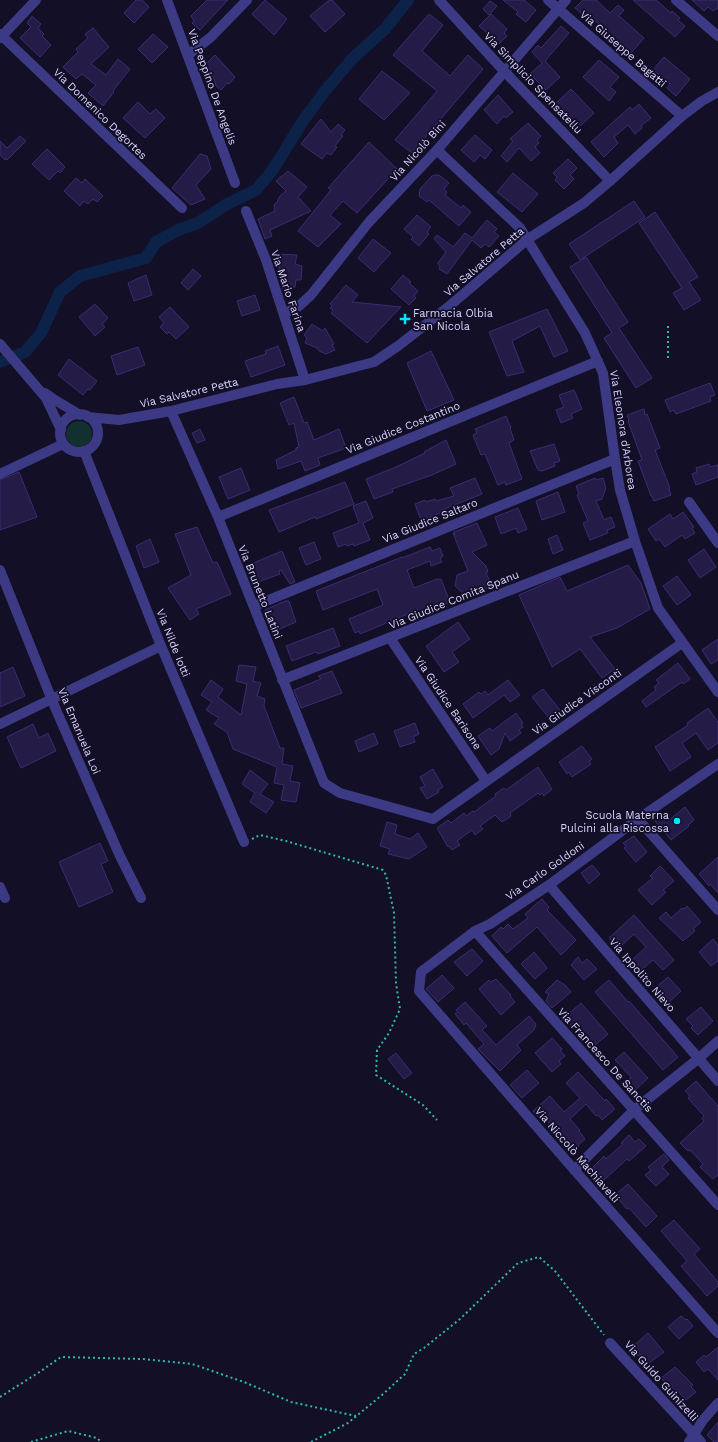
<svg xmlns="http://www.w3.org/2000/svg" width="718" height="1442" font-family="'Work Sans',sans-serif">
	<rect width="100%" height="100%" fill="#130f26"/>
	<path fill="#12302f" d="M66 434a13 13 0 1 1 26 0a13 13 0 1 1-26 0Z"/>
	<g fill="none" stroke-linecap="round" stroke-linejoin="round">
		<path stroke="#0c2248" stroke-width="12" d="M0,362L25,352L41,333L60,292L80,276L146,258L156,242L178,230L198,223L227,204L256,190L272,171L303,121L325,91L352,59L385,29L408,0"/>
	</g>
	<path fill="#241b47" stroke="#3b2d73" d="M136,0H142L149,7L134,23L124,13Z
		M207,0H228L200,30L192,23L194,21L191,16Z
		M265,0L287,19L274,35L252,14Z
		M332,0L345,14L325,32L310,16L328,1Z
		M503,0H524L536,10L526,22L516,14L518,12Z
		M583,0H596L610,13L618,5L624,10L619,16L644,38L631,53L613,38L612,39L606,34L608,31L595,21L593,23L575,8Z
		M633,0H656L671,13L672,11L680,18L678,20L685,26L675,37Z
		M692,0H718V8L713,11L708,7L704,11Z
		M490,1L497,6L489,15L483,9Z
		M429,14L443,25L422,51L450,76L468,55L483,69L412,153L395,140L437,91L393,55Z
		M491,14L507,29L504,33L507,36L499,44L479,26Z
		M32,16L41,24L38,28L44,34L42,36L51,45L40,57L20,38L31,27L27,23Z
		M561,26L569,33L545,61L560,77L546,90L530,74L542,63L532,52L538,45L541,48Z
		M93,28L109,47L91,64L106,75L118,59L130,69L113,91L114,92L103,106L88,93L96,85L82,74L76,79L63,67L78,52L76,49L88,38L85,34Z
		M153,34L168,47L152,63L138,49Z
		M215,55L235,77L229,84L227,83L221,90L216,86L214,78L207,72L210,69L205,65Z
		M664,57L690,79L676,96L667,88L670,84L653,70Z
		M599,60L619,77L610,87L616,92L609,101L583,77Z
		M382,71L410,93L384,120L359,99Z
		M571,89L594,113L578,128L555,104Z
		M498,95L513,112L506,118L504,116L497,124L484,110Z
		M138,102L150,114L156,109L165,118L145,138L123,118Z
		M639,104L651,118L641,126L642,128L635,134L628,125L614,137L618,143L604,157L591,142L630,107L632,110Z
		M321,119L331,132L338,124L345,130L341,135L343,136L335,146L337,147L331,155L327,153L322,159L301,144Z
		M528,123L541,136L537,140L539,143L535,147L540,153L531,161L519,148L507,162L501,156L513,141L510,139Z
		M475,135L492,150L485,159L480,155L474,162L461,150Z
		M20,136L26,141L7,160L6,158L5,160L0,155V141L7,148Z
		M369,142L397,169L357,213L343,201L330,215L341,224L318,247L298,231L331,190L328,188Z
		M47,149L65,167L60,173L58,171L49,180L32,164Z
		M200,154L207,156L211,169L196,185L205,199L191,205L172,188Z
		M568,159L577,168L570,175L574,179L564,189L555,180L557,177L553,173Z
		M288,171L307,187L298,197L311,211L270,230L272,236L265,239L258,219L275,211L274,205L277,202L280,196L286,191L276,181Z
		M513,173L538,194L522,212L497,192Z
		M435,175H439L449,183L444,189L447,192L445,195L461,208L463,205L471,212L459,226L429,200L427,202L419,196L420,189L432,176Z
		M76,178L82,183L85,179L103,196L97,202L93,199L88,204L84,201L80,206L64,191Z
		M634,201L645,217L580,260L569,244Z
		M655,212L698,277L689,282L701,300L684,310L673,293L682,288L639,223Z
		M417,215L431,227L427,232L429,234L419,246L411,239L413,237L404,229Z
		M487,220L497,229L494,232L499,236L489,247L485,244L481,248L472,240L447,274L439,269L440,267L438,263L446,252L434,239L437,235L453,247L465,233L472,238Z
		M373,239L391,253L374,272L358,258Z
		M275,254L297,255L295,264L302,266L301,280H296L295,287L282,289L279,266L274,265V263Z
		M586,257L628,322L619,328L652,378L636,388L604,338L612,333L570,267Z
		M193,269L201,276L188,290L181,283Z
		M146,275L152,295L134,301L128,283Z
		M403,275L411,282L409,283L418,291L414,296L416,298L409,305L391,289Z
		M346,285L358,295L352,302L401,307L367,343L331,313L333,310L330,308L332,306L330,304Z
		M255,295L260,310L242,316L237,301Z
		M95,304L108,318L102,324L105,327L95,336L79,317Z
		M170,307L189,327L176,339L169,332L167,334L160,327L164,323L159,317Z
		M547,309L568,351L554,357L540,326L512,341L524,372L507,376L489,332Z
		M312,324L323,331L325,328L334,344L332,345L335,350L326,354L319,351L317,348L305,343L307,338L304,335Z
		M278,346L285,365L251,377L245,361L266,354L265,351Z
		M138,347L145,365L117,375L111,356Z
		M431,351L454,400L427,411L407,363Z
		M69,359L97,381L90,390L88,389L83,395L58,375Z
		M710,383L715,395L710,397L711,401L676,414L674,410L670,412L665,400Z
		M574,390L582,409L571,414L573,418L561,423L556,410L564,407L559,395Z
		M294,397L304,423L307,422L314,440L339,429L346,448L318,458L320,465L305,471L301,461L278,469L276,460L296,450V448L299,447L294,423L289,425L280,403Z
		M644,409L645,415L647,414L660,448L655,450L670,488L669,489L671,495L654,501L652,496H651L638,461L642,460L628,421L629,420L627,415Z
		M506,416L511,428H510L514,440L509,443L522,479L506,485L505,482L498,485L485,454L481,455L473,435L477,433L475,429Z
		M200,429L205,440L197,443L192,433Z
		M446,440L456,464L432,475L392,489L393,492L374,499L366,479L396,467L425,453L424,452Z
		M554,444L560,461L554,463L555,466L542,471L538,470L530,451Z
		M709,464L710,467L718,465V477L696,485L692,474L697,472L696,468Z
		M241,468L250,490L228,499L219,477Z
		M19,472L37,517L0,530V480Z
		M475,478L482,494L442,510L443,512L421,521L415,504L425,500L426,502L435,499L436,501L454,496L450,488Z
		M595,478L596,480L603,478L606,488L602,499L596,501L604,520L611,517L615,527L607,530L608,533L590,540L583,523L588,521L577,495L579,494L576,486Z
		M345,482L354,504L316,519L315,517L279,532L269,510Z
		M558,492L565,512L542,520L536,501Z
		M366,501L373,518L363,523L370,540L354,546L353,544L347,546L346,544L338,547L333,533L359,523L353,506Z
		M518,508L527,529L518,533L516,528L501,534L495,517Z
		M683,512L694,527L692,528L695,533L685,539L682,535L665,547L659,539L656,541L648,529L670,514L673,519Z
		M477,523L487,545L472,552L486,566L488,572L486,573L492,586L479,592L478,589L465,595L455,586L457,575L468,571L453,533L455,535L454,532Z
		M197,527L213,563L217,562L231,594L196,609L199,614L190,620L168,588L191,575L175,534Z
		M557,535L563,550L553,554L548,539Z
		M150,539L159,562L144,568L136,546Z
		M314,542L321,559L306,565L299,548Z
		M430,547L432,551L440,548L443,556L440,558L442,562L431,566L430,561L407,570L414,588L437,579H441L450,602L419,614L417,610L360,634L359,631L355,633L349,619L383,605L377,589L323,610L316,591L402,557V558Z
		M704,549L716,567L700,578L688,560Z
		M282,551L295,582L290,584L281,570L279,571L280,574L258,582L251,564Z
		M628,565L641,583L650,609L617,628L590,637L615,669L602,678L580,649L552,667L519,595L560,577L567,591Z
		M677,576L691,595L677,605L663,586Z
		M285,601H289L296,622L275,631L265,610Z
		M458,622L470,639L452,652L459,662L444,672L426,646Z
		M333,628L340,646L318,654L316,652L292,661L286,646Z
		M718,639V660L711,664L702,650Z
		M678,663L690,679L683,684L682,682L646,707L642,701L656,690L654,687L659,683L656,680Z
		M239,665L256,667L253,681L261,683L257,696L265,699L264,706L280,748H284L282,764L293,766L290,781L300,783L296,802L281,800L284,785L274,783L277,767L233,749L227,732L214,724L219,718L206,710L212,702L201,695L211,680L223,689L218,697L241,715L247,684L236,681Z
		M13,667L25,696L0,707V673Z
		M332,671L342,693L301,708L294,690L321,679L318,676Z
		M508,680L520,695L510,702L504,695L473,718L463,704L479,692L481,694L485,691L488,695Z
		M543,689L560,710L558,714L550,719L532,697Z
		M708,708L718,722V743L708,750L696,733L682,743L691,757L670,771L655,747L688,725L687,723Z
		M516,713L523,723L521,724L523,727L519,730L521,733L510,741L505,733L499,749L491,755L478,736L490,728L492,731Z
		M415,723L419,734L413,737L415,742L400,747L394,731Z
		M33,724L39,738L48,733L56,751L21,768L7,737Z
		M374,733L378,744L359,752L355,741Z
		M582,746L592,759L589,761L591,764L572,777L569,772L567,774L559,762Z
		M538,767L552,789L544,796L542,793L540,795L538,793L510,813L511,816L502,822L495,815L480,826L483,829L475,835L472,830L457,841L460,845L452,850L449,846L448,847L437,828L448,820L451,823L464,813L466,816L473,811L474,812L496,796L495,794L504,788L506,790Z
		M433,769L443,787L438,790L439,792L427,799L420,788L425,786L420,777Z
		M250,770L268,784L260,794L274,802L266,813L250,802L255,793L242,784Z
		M685,807L694,820L688,825L689,826L671,840L655,821L664,814L669,820Z
		M387,822L397,825L395,834L410,839L418,833L427,847L409,859L388,854L390,849L380,846Z
		M634,836L647,852L636,862L624,848L626,846L623,843Z
		M100,843L108,861L101,864L113,892L79,907L59,862Z
		M718,857V893L710,884L709,886L699,874Z
		M592,865L600,874L589,884L581,873Z
		M660,866L674,881L663,890L666,892L652,905L638,890L653,878L650,876Z
		M542,899L549,907L547,910L576,940L561,955L537,927L507,953L492,936L501,927L503,929L508,924L513,929L528,918L525,914Z
		M687,906L701,922L693,929L695,931L683,941L659,918L666,912L671,918L682,908L684,909Z
		M634,915L674,960L663,970L653,960L639,972L631,963L633,961L632,960L646,947L634,934L620,947L618,946L617,947L609,938Z
		M713,939L718,945V961L711,966L699,952Z
		M472,949L483,961L467,976L454,962Z
		M534,952L547,968L535,979L521,964Z
		M578,957L582,963L587,959L597,969L584,980L571,965Z
		M442,975L454,988L438,1002L426,989Z
		M668,977L681,991L667,1004L654,989Z
		M496,979L511,995L510,996L515,1002L501,1015L479,989L489,980L491,982Z
		M557,980L565,985L571,992L552,1008L546,1001L549,994L545,992Z
		M609,980L628,1002L629,1001L678,1057L663,1070L595,992Z
		M465,1002L487,1026L482,1030L496,1045L529,1016L536,1024L534,1030L517,1045L521,1050L500,1071L478,1049L484,1044L466,1023L464,1025L455,1014L458,1012L456,1010Z
		M581,1003L608,1034L594,1046L574,1023L571,1026L566,1016Z
		M701,1007L713,1021L698,1035L691,1028L693,1026L686,1019Z
		M552,1038L562,1049L560,1050L565,1056L559,1061L561,1064L552,1072L535,1053Z
		M624,1052L648,1078L633,1092L625,1083L631,1077L615,1060Z
		M396,1053L412,1073L404,1079L388,1059Z
		M527,1070L539,1083L522,1098L510,1085Z
		M578,1072L605,1101L606,1099L615,1109L602,1120L598,1115L596,1116L586,1104L570,1119L580,1130L579,1131L585,1139L578,1145L579,1146L571,1153L556,1137L559,1134L544,1117L541,1120L533,1111L550,1096L564,1112L580,1098L566,1083Z
		M696,1081L718,1106V1175L713,1179L700,1167L703,1164L690,1150L688,1151L680,1143L704,1121L702,1118L704,1116L688,1098L690,1096L685,1091Z
		M629,1135L635,1142L639,1139L646,1146L629,1161L627,1159L604,1180L593,1167L604,1156L606,1159L623,1144L621,1143Z
		M664,1154L669,1160L662,1167L669,1174L656,1186L645,1175L651,1170L648,1167Z
		M628,1184L657,1216L646,1227L629,1208L627,1209L615,1195Z
		M674,1220L700,1249L694,1254L718,1282V1286L707,1296L681,1266L687,1261L661,1231Z
		M681,1316L686,1320L687,1319L693,1326L679,1339L668,1327Z
		M648,1333L664,1352L649,1363L641,1354L638,1356L631,1348Z
		M718,1347V1380L708,1369L704,1372L696,1362L704,1355L706,1357Z
		M675,1367L693,1385L691,1387L696,1392L686,1400L677,1390L675,1393L661,1378Z
		M718,1422V1442H714L707,1435Z"/>
	<g fill="none" stroke-linecap="round" stroke-linejoin="round">
		<path stroke="#2fb8b0" stroke-width="2" stroke-dasharray="2 3" stroke-linecap="butt" d="M668,358V325
			M252,839L260,835L286,841L383,870L386,875L394,913L396,983L400,1009L389,1033L377,1050L376,1075L423,1105L437,1120
			M0,1397L41,1371L61,1357L143,1359L192,1364L244,1382L291,1402L356,1416
			M31,1442L68,1431L97,1438L101,1442
			M311,1442L348,1423L382,1395L405,1374L414,1354L424,1348L460,1319L518,1263L539,1257L555,1271L604,1335"/>
		<path stroke="#3d3a85" stroke-width="10" d="M167,0L235,183
			M439,0L504,71L610,181
			M548,0L682,116
			M676,0L718,36
			M0,34L182,208
			M0,38L36,0
			M188,55L211,37L247,0
			M437,150L520,228L585,333L603,373L615,459L620,490L635,541L658,608L718,692
			M246,211L266,260L305,380
			M284,314L299,306L311,295L369,222L437,150L566,0
			M171,411L218,517L324,783L340,793L433,819L682,643
			M84,451L161,646L244,842
			M0,474L63,444
			M689,502L718,543
			M218,517L598,361
			M0,570L54,705L119,854L141,898
			M254,606L615,459
			M390,638L486,781
			M282,680L635,541
			M0,724L161,646
			M718,764L638,819L549,885L490,924L475,931L421,972L419,991L577,1173L718,1333
			M638,819L718,910
			M549,885L718,1081
			M0,887L5,898
			M475,931L718,1205
			M574,1170L634,1110L698,1059L718,1041
			M610,1343L701,1442"/>
		<path stroke="#3d3a85" stroke-width="10" d="M0,344L46,398L61,430
			M45,393L55,400L80,415
			M60 433a19 19 0 1 1 38 0a19 19 0 1 1-38 0Z
			M88,417L119,420L171,411L277,384L305,380L374,362L398,346L447,308L528,239L584,203L610,181L682,116L702,101L718,92
			M689,1442L703,1420L718,1403"/>
	</g>
	<g fill="#00e5ff" stroke="#130f26" stroke-width="1.5">
		<path d="M403 313h4v4h4v4h-4v4h-4v-4h-4v-4h4z"/>
		<circle cx="677" cy="821" r="4"/>
	</g>
	<g text-anchor="middle" dominant-baseline="central" stroke-width="3.5" stroke-linejoin="round" paint-order="stroke">
		<g font-size="11" fill="#d9d4ff" stroke="#130f26">
			<text transform="translate(623 49) rotate(41)">Via Giuseppe Bagatti</text>
			<text transform="translate(533 83) rotate(46)">Via Simplicio Spensatellu</text>
			<text transform="translate(212 87) rotate(70)">Via Peppino De Angelis</text>
			<text transform="translate(100 114) rotate(44)">Via Domenico Degortes</text>
			<text transform="translate(418 151) rotate(-48)">Via Nicolò Bini</text>
			<text transform="translate(484 262) rotate(-40)">Via Salvatore Petta</text>
			<text transform="translate(288 291) rotate(71)">Via Mario Farina</text>
			<text transform="translate(189 393) rotate(-13)">Via Salvatore Petta</text>
			<text transform="translate(403 428) rotate(-22)">Via Giudice Costantino</text>
			<text transform="translate(623 430) rotate(81)">Via Eleonora d'Arborea</text>
			<text transform="translate(430 521) rotate(-22)">Via Giudice Saltaro</text>
			<text transform="translate(260 592) rotate(68)">Via Brunetto Latini</text>
			<text transform="translate(454 600) rotate(-22)">Via Giudice Comita Spanu</text>
			<text transform="translate(173 643) rotate(68)">Via Nilde Iotti</text>
			<text transform="translate(577 702) rotate(-35)">Via Giudice Visconti</text>
			<text transform="translate(448 703) rotate(56)">Via Giudice Barisone</text>
			<text transform="translate(79 731) rotate(67)">Via Emanuela Loi</text>
			<text transform="translate(545 871) rotate(-35)">Via Carlo Goldoni</text>
			<text transform="translate(642 975) rotate(49)">Via Ippolito Nievo</text>
			<text transform="translate(605 1060) rotate(48)">Via Francesco De Sanctis</text>
			<text transform="translate(577 1155) rotate(49)">Via Niccolò Machiavelli</text>
			<text transform="translate(661 1381) rotate(48)">Via Guido Guinizelli</text>
		</g>
		<g font-size="11" fill="#d9d4ff" stroke="#130f26" text-anchor="start">
			<text x="413" y="313">Farmacia Olbia<tspan x="413" dy="13">San Nicola</tspan></text>
			<text x="669" y="815" text-anchor="end">Scuola Materna<tspan x="669" dy="13">Pulcini alla Riscossa</tspan></text>
		</g>
	</g>
</svg>
